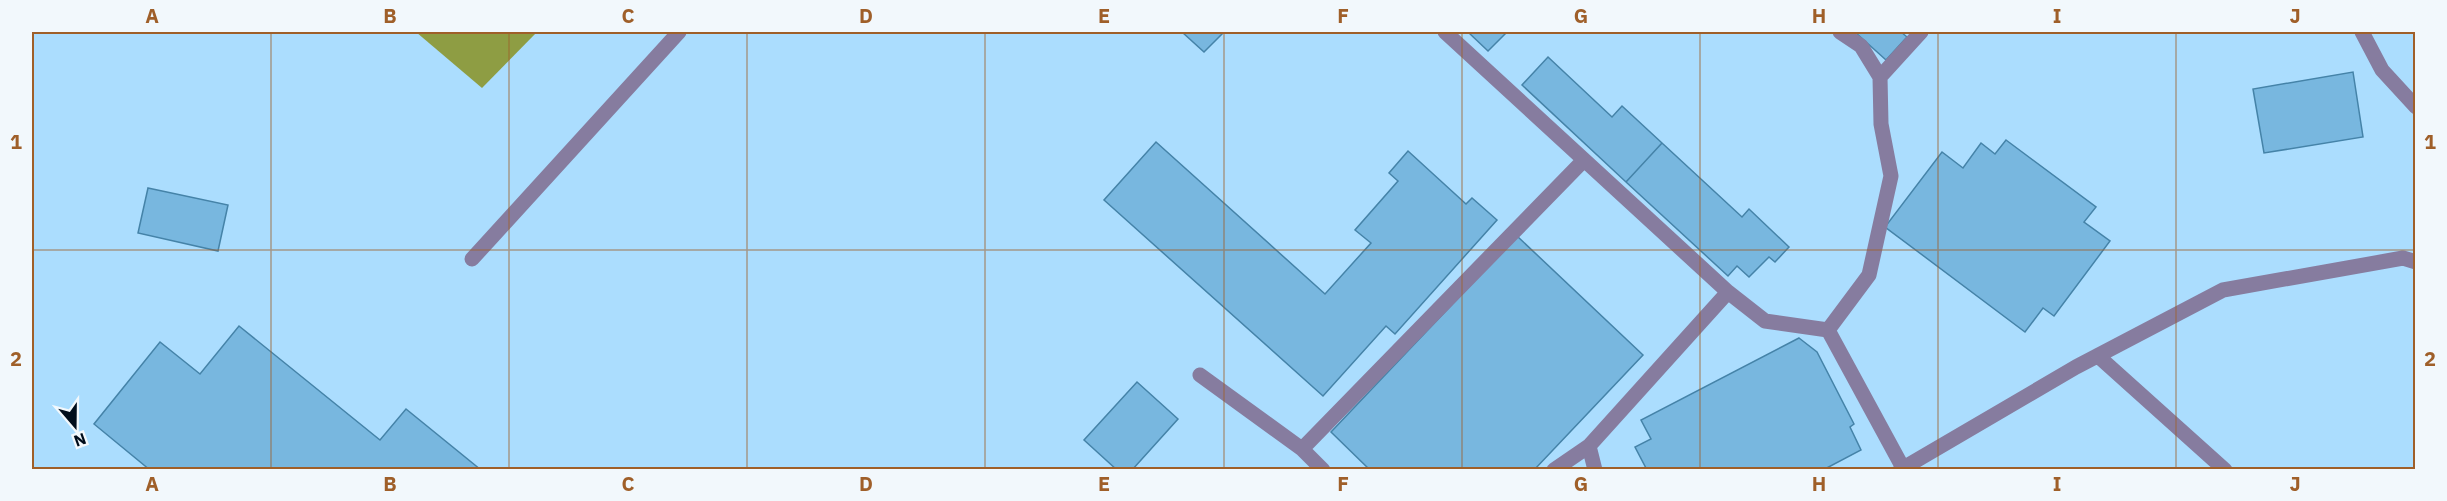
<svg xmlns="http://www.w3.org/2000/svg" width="2447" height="501" font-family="'IBM Plex Sans',sans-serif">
	<rect width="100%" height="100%" fill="#abddfe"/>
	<path fill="#8e9d43" d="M416,32H537L482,88Z"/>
	<path fill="#78b7df" stroke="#4583a8" stroke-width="1.5" d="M1182,32H1224L1204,52Z
		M1468,32H1507L1488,51Z
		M1855,32H1901L1907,37L1886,60Z
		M1548,57L1612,117L1622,106L1662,143L1626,182L1522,85Z
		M2353,72L2363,137L2264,153L2253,89Z
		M2006,140L2096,207L2084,222L2110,241L2054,316L2043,308L2025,332L1885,227L1942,152L1963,168L1981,143L1995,154Z
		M1156,142L1325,294L1371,243L1355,230L1398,181L1389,173L1408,151L1466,204L1472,198L1497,220L1395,334L1386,326L1323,396L1104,200Z
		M1662,143L1742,217L1749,209L1789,247L1775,262L1769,257L1749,277L1737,266L1728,276L1626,182Z
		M148,188L228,205L218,251L138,233Z
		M1517,236L1643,355L1534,470H1370L1331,432Z
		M239,326L380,440L406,409L481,470H150L94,424L160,342L200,374Z
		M1799,338L1817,352L1854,424L1850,427L1861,450L1823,470H1647L1635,447L1651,439L1641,420Z
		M1137,382L1178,419L1132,470H1117L1084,440Z"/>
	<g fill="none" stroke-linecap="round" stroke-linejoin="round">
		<path stroke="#867c9f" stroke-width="15" d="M1445,32L1728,292
			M2362,32L2382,70L2416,107
			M1880,77L1921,32
			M472,259L679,32
			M1828,330L1869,275L1891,176L1881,124L1880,77L1861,46L1840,32
			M2098,356L2225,470
			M1200,375L1302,449
			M1323,470L1302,449L1583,161
			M1554,470L1589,446
			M1595,470L1589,446L1728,292L1765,321L1828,330L1903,468
			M1900,470L2076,367L2223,290L2403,258L2416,262"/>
	</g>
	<path fill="none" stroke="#9f5f29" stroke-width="1.5" stroke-opacity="0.55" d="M271,32V470M509,32V470M747,32V470M985,32V470M1224,32V470M1462,32V470M1700,32V470M1938,32V470M2176,32V470M32,250H2416"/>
	<rect width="2447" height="501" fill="none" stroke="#f2f8fc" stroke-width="66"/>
	<g transform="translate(75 426) rotate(160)" stroke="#f2f8fc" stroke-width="4.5" paint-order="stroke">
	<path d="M0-4.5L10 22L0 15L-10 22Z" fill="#000d1b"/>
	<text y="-9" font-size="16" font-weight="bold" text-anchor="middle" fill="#000d1b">N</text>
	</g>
	<rect x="33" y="33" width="2381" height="435" fill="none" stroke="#9f5f29" stroke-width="2"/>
	<g font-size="20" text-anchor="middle" font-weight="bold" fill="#9f5f29">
		<text x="152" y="23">A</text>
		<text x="390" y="23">B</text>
		<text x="628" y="23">C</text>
		<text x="866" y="23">D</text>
		<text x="1104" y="23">E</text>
		<text x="1343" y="23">F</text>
		<text x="1581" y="23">G</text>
		<text x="1819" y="23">H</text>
		<text x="2057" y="23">I</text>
		<text x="2295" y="23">J</text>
		<text x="16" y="149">1</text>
		<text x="2430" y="149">1</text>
		<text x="16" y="366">2</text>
		<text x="2430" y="366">2</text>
		<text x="152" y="491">A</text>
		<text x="390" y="491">B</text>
		<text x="628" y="491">C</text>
		<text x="866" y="491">D</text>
		<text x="1104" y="491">E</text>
		<text x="1343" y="491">F</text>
		<text x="1581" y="491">G</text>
		<text x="1819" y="491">H</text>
		<text x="2057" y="491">I</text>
		<text x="2295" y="491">J</text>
	</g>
</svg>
